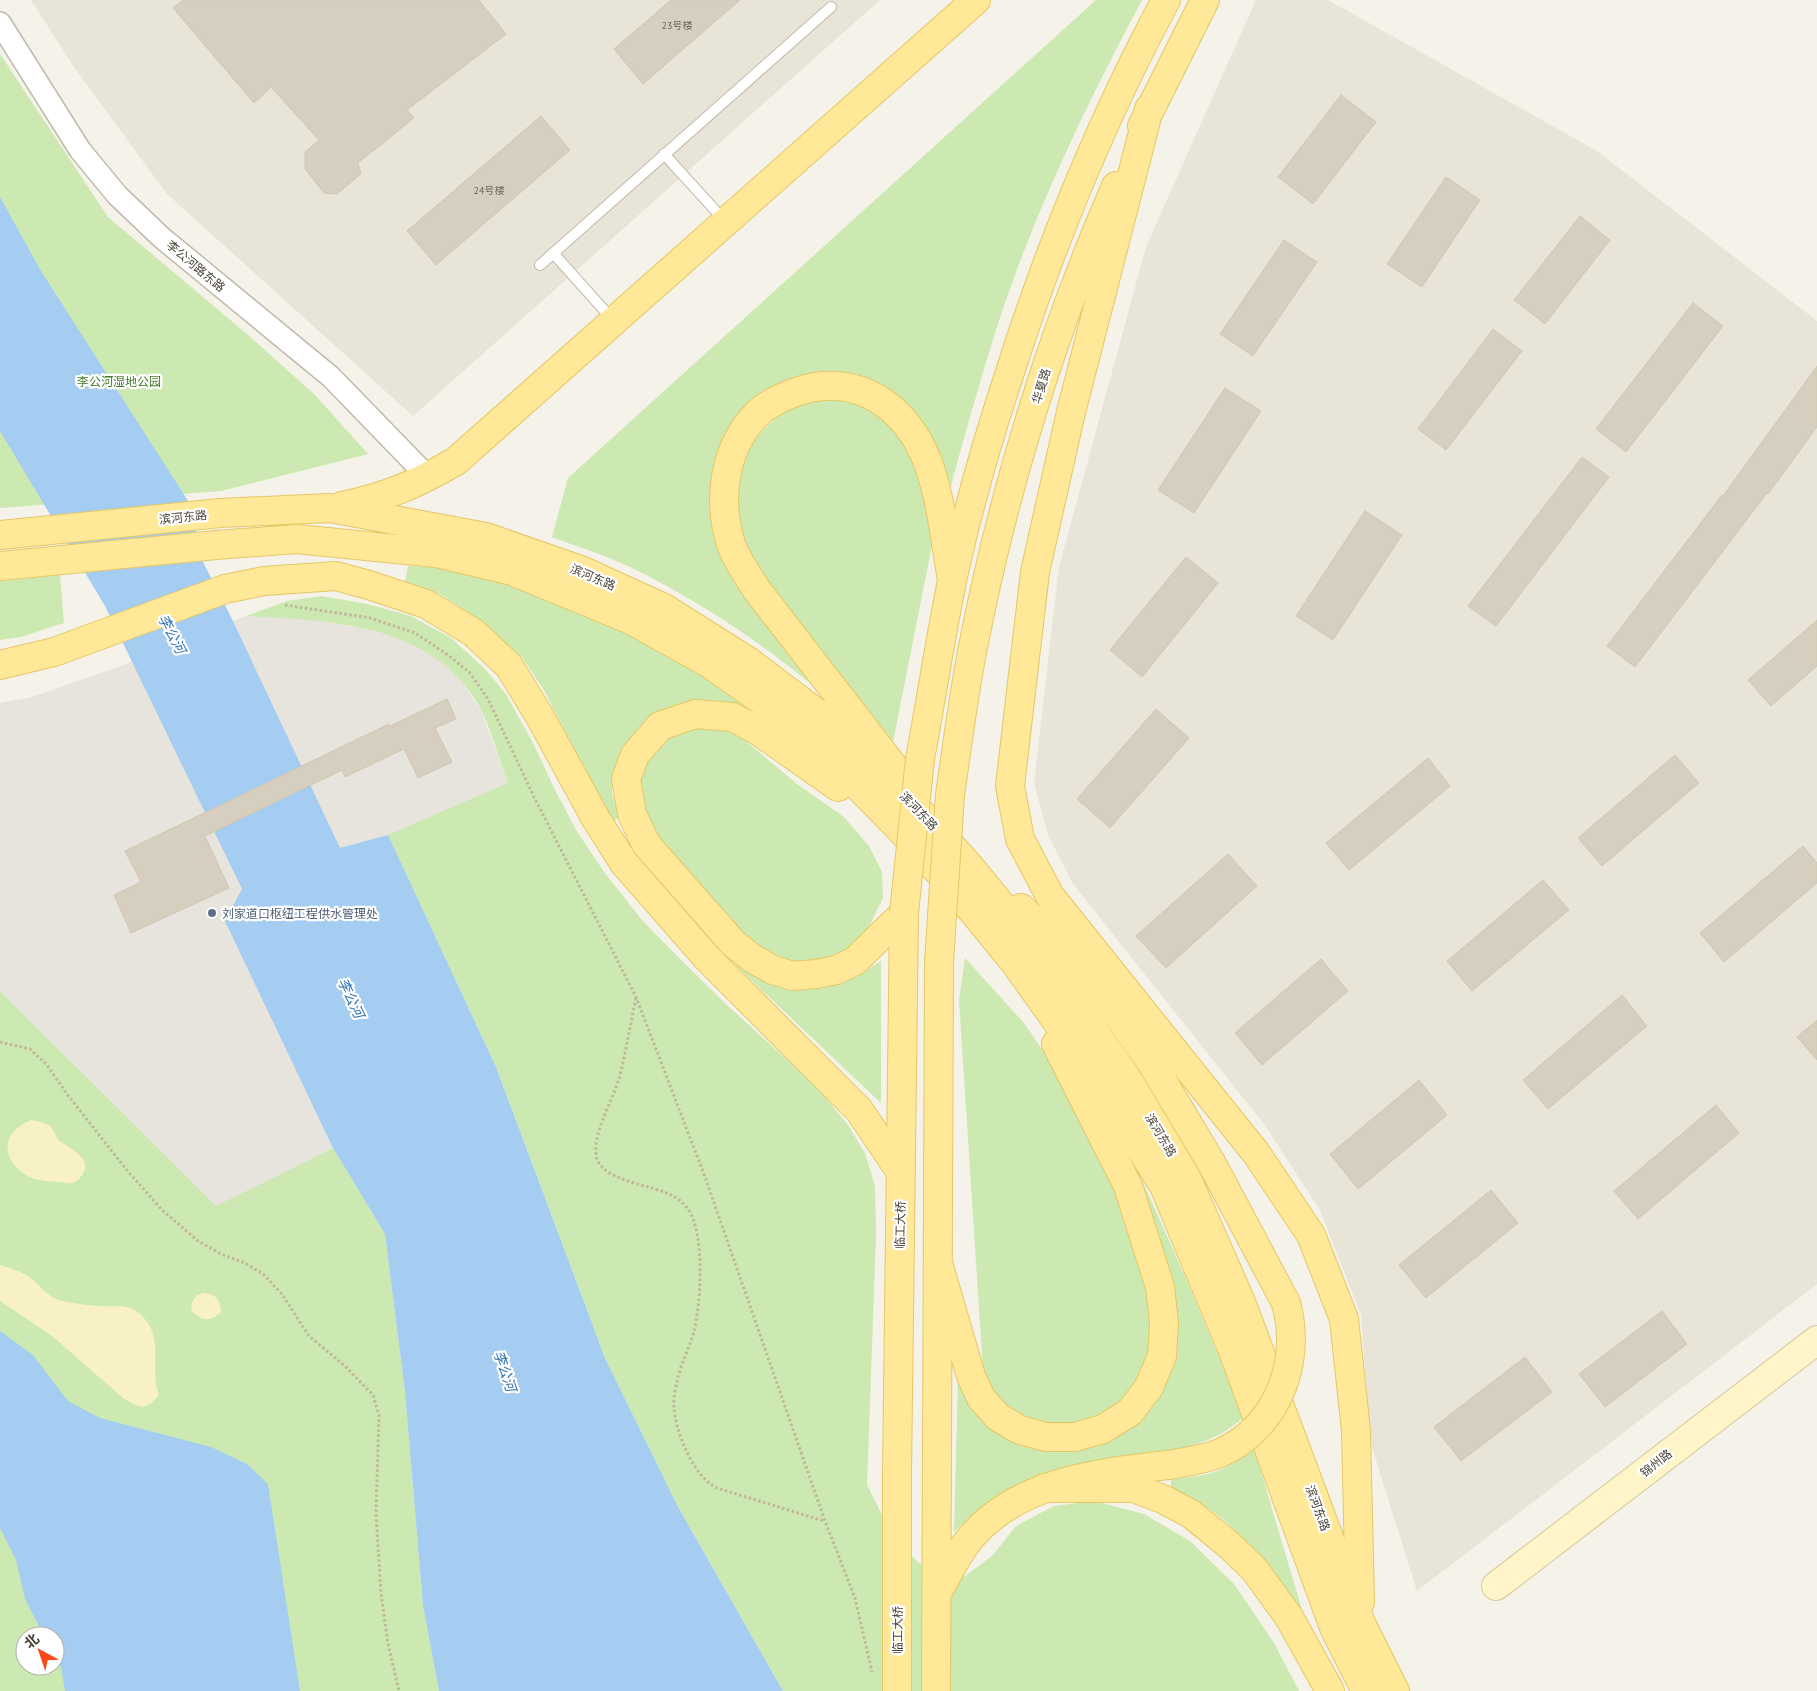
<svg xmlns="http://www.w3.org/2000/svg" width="1817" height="1691" font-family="'PT Sans','Noto Sans SC',sans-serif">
	<rect width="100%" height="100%" fill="#f4f2e9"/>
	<path fill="#e8e4d7" d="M31,0H880L413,416L167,194L74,67Z
		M1256,0H1328L1597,151L1817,321V1284L1417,1591L1370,1441L1361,1315L1320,1210L1264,1124L1073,884L1048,835L1034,783L1059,567L1146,247Z"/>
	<path fill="#e7e3dd" d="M246,616L312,619L366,629L403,639L438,659L459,677L481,711L508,783L333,1148L216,1207L0,991V703L32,697L121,666Z"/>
	<path fill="#cce9b1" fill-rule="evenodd" d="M1096,0H1142C1085,107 1032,217 995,333C979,384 964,437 950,489L939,452L921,423L866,380L732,426L717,452L713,481V508L818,680L812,685C758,640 694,598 630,567C605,555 578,547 552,537L568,478Z
		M0,54L108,217L248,335L315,395L368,454L221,491L0,508Z
		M823,399L846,400L867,406L891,426L907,446L923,481L932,545L893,742L867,708L829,667L783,611L746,549L740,522L737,485L743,456L757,436L781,413L800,402Z
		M408,566C421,567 434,566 446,568C474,572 501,582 527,591C615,623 697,667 773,720C752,712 727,699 704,700C660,703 626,730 616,772C615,778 612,785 612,791C613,800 617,809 619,817L612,823L545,692L522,657L468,612L440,594L405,581Z
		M60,575L64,623L21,637L0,640V581Z
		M321,596L367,604L411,616L451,638L485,669L506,694L533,743L554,788L576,830L604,872L642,920L680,959L728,1006L817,1087L848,1125L865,1153L875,1186L876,1236L867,1485L888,1527L904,1548L923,1567L941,1578L964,1577L992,1556L1016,1526L1054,1506L1094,1501L1144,1514L1190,1541L1234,1584L1274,1643L1299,1691H783L677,1505L605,1358L496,1067L388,835L508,783C499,760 493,734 482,712C439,624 331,620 246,616L287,601Z
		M684,727L734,731L797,784L844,817L869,846L882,872L883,898L870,925L853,947L837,958L794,963L769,955L744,940L666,852L644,814L637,780L643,764L667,734Z
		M965,958L1024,1023L1046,1055L1088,1131L1121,1205L1144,1276L1153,1332L1150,1360L1132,1392L1115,1408L1083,1424L1044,1427L1006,1410L989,1390L983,1370L959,1000Z
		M881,961V1103L733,963C793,998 823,999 881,961Z
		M0,991L216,1206L333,1148L385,1234L405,1392L423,1606L439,1691H0ZM25,1636H55V1666H25Z
		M1142,1180L1191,1290L1244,1417C1201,1457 1138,1454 1083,1464C1030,1474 992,1495 954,1532L958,1379L1024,1445L1151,1403L1155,1235Z
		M1254,1448L1304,1617C1277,1579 1251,1539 1212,1511C1200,1502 1185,1495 1171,1489V1479C1208,1476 1226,1472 1254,1448Z"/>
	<path fill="#f8f1c5" d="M31,1120C37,1121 47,1123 52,1128C55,1132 56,1138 60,1141C71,1150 96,1159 80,1178C77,1182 72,1184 67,1183C55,1181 40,1182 29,1177C0,1160 0,1133 31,1120Z
		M0,1265C10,1268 23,1272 32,1279C42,1287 49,1298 62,1301C73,1303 86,1305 97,1306C119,1308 132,1300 148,1323C162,1344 150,1372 159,1395C145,1411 140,1409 123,1398L52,1336L0,1301Z
		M205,1293C217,1295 220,1300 221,1312C210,1323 201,1321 191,1310L192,1302L197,1295Z"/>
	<path fill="#a5cdf1" d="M0,197L41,271L190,504L202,560L231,617L340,848L388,835L496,1067L605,1358L677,1505L783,1691H439L423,1606L405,1392L385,1234L333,1148L225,921L242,889L105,606L0,431Z
		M0,1331L33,1355L68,1401L100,1418L211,1447L247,1464L268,1484L300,1691H65L61,1667L55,1656V1636H44L25,1599L16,1560L0,1528Z"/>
	<path fill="#d6cebe" stroke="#d1c7b1" d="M183,0H479L506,34L407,110L414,118L358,163L361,174L337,194L324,193L305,169V152L319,140L271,87L254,103L173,8Z
		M671,0H740L643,84L614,49Z
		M1341,95L1376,122L1313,204L1278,177Z
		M541,116L570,150L436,265L407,231Z
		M1446,177L1480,200L1422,287L1387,264Z
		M1580,216L1610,240L1545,324L1514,300Z
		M1284,240L1317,262L1253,356L1220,334Z
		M1693,303L1723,326L1626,452L1596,429Z
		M1493,329L1522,351L1446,450L1418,429Z
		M1817,366V427L1768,494L1767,493L1635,667L1607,646L1722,495L1723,496Z
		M1225,388L1261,411L1194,513L1158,490Z
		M1582,457L1609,477L1496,626L1468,606Z
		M1365,511L1402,535L1333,640L1296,616Z
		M1186,557L1218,583L1142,677L1110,650Z
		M1817,620V666L1771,706L1748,680Z
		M447,699L456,719L435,728L452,762L418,778L404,749L345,777L342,770L205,836L229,888L131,933L114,895L141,882L125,851L389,724L390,726Z
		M1156,709L1189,738L1110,828L1077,799Z
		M1675,755L1699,783L1602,866L1578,838Z
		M1428,758L1450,786L1349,870L1326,843Z
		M1803,846L1817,863V883L1724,962L1700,933Z
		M1228,854L1257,886L1166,968L1136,936Z
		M1543,880L1569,910L1472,991L1447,961Z
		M1321,959L1348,991L1262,1065L1235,1033Z
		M1622,995L1647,1026L1548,1109L1523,1080Z
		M1817,1020V1060L1797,1037Z
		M1419,1080L1447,1115L1358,1189L1330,1154Z
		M1716,1105L1739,1133L1638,1219L1614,1191Z
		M1491,1190L1518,1223L1426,1298L1399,1265Z
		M1662,1311L1687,1344L1605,1407L1579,1374Z
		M1525,1357L1552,1392L1461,1461L1434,1427Z"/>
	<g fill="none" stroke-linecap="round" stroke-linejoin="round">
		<defs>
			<path id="lane" d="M664,154L724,220
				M553,253L612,319
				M540,265L831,7"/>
			<path id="street" d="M0,23L80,150L117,195L161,237L331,377L428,477"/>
			<path id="secondary" d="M1496,1586L1817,1340"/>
			<path id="primary" d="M1149,109L1071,412L1035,572L1010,786L1020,839L1050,896L1256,1153L1311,1235L1344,1319L1356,1431L1360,1602
				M1142,126L1205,0
				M342,506C386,497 417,484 456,461L976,0
				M0,535L220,513L330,508L486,537L583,571L664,608L748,661L818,714L879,770L936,829L971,868L1033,944L1125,1075L1187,1179L1241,1302L1361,1623L1395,1691
				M0,566L216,545L297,539L436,553L512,571L631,620L710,664L781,714L844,772L901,830L957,892L1015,963L1090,1068L1164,1186L1233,1351L1335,1630L1366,1691
				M0,665L54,652L225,589L264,581L336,576L369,585L426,604L474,633L509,666L539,715L596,819L624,863L708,959L859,1110L900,1171
				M920,759C931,700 940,640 952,581C967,511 987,442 1009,375C1050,246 1102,119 1166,0
				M893,766L757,590C748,576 738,562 732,547C717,503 723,450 755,416C765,405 780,398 793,393C849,372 898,399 923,451C940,486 945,541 952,580
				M838,787L757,730L732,717L695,714L660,726L635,755L626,779L632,814L646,844L733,943L752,958L773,970L793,976L816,974L836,970L855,961L904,913
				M950,795C957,747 963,699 972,652C1003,492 1051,335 1116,186
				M1021,908L1058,942L1108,1002L1151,1062L1212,1164L1286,1303
				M938,1263L971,1376L981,1398L998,1417L1020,1430L1046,1437H1075L1103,1429L1130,1412L1149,1387L1162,1356L1164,1323L1160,1287L1128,1186L1056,1044
				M1044,1488H1133L1163,1499L1191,1514L1228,1544L1254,1569L1289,1617L1330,1691
				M938,1591C947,1576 955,1559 965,1545C1011,1482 1097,1473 1168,1465
				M897,1691V1474L904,913
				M936,1691L939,962"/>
		</defs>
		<use href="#lane" stroke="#c0baab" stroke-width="12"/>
		<use href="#street" stroke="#c0baab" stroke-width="24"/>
		<use href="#secondary" stroke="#d5c899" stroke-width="30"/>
		<use href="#primary" stroke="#e5c766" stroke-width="30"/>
		<path stroke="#c2b79c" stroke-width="3" stroke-dasharray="2.5 2.5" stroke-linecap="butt" d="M285,605L370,618L415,633L448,655L469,672L488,699L534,797L636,997L704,1174L825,1521L855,1598L872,1672
			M636,998C630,1025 626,1052 619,1079C613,1100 590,1137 597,1159C605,1182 654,1185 673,1196C683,1201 691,1211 694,1222C703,1248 701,1304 694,1331C690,1347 682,1361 678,1377C676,1386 673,1398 674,1407C675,1428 689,1464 705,1479C708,1483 713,1485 717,1488L824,1521
			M0,1042L30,1049L47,1065L67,1094L125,1168L162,1210L198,1241L221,1254L245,1263L263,1274L282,1294L309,1336L345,1366L373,1395L379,1415L376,1514L381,1593L388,1644L399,1691"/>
		<use href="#lane" stroke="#fff" stroke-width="10"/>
		<use href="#street" stroke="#fff" stroke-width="21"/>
		<use href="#secondary" stroke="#fff5c8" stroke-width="28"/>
		<use href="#primary" stroke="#ffe898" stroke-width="28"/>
		<defs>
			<path id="primary-bridge" d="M904,913L920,759
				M939,962L950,795
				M1168,1465C1185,1462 1203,1460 1220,1453C1278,1427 1302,1362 1286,1303"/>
		</defs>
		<use href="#primary-bridge" stroke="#e5c766" stroke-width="30" stroke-linecap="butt"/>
		<use href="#primary-bridge" stroke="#ffe898" stroke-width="28"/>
	</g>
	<circle fill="#5c6f8a" stroke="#fff" stroke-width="2" cx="212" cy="913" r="5"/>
	<g text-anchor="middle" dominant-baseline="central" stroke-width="4.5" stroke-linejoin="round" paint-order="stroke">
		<g font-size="10" fill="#6c6659">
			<text x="677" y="25">23号楼</text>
			<text x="489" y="190">24号楼</text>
		</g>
		<g font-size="12" fill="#484337" stroke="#fff">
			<text transform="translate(196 266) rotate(40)">李公河路东路</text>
			<text transform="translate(1041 386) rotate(-73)">华夏路</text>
			<text transform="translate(183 517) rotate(-6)">滨河东路</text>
			<text transform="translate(593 577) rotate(23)">滨河东路</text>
			<text transform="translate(919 811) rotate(46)">滨河东路</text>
			<text transform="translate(1161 1135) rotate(59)">滨河东路</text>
			<text transform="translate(900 1225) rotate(-89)">临工大桥</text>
			<text transform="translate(1656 1463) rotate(-38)">锦州路</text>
			<text transform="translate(1318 1508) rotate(70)">滨河东路</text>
			<text transform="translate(897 1630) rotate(-90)">临工大桥</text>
		</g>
		<g font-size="12" fill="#437b29" stroke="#fff">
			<text x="119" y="381">李公河湿地公园</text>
		</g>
		<g font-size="12" fill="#4e5e75" stroke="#fff" text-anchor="start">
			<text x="222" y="913">刘家道口枢纽工程供水管理处</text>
		</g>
		<g font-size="14" font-style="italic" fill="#2e74b6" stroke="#fff">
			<text transform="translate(172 634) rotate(62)">李公河</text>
			<text transform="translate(351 998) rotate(65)">李公河</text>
			<text transform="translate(505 1371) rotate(71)">李公河</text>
		</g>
	</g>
	<g transform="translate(40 1651) rotate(320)"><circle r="24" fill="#ffffff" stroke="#b6b4af"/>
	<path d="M0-4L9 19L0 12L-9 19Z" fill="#fb4a19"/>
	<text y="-8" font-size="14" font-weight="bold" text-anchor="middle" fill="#484337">北</text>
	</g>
</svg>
